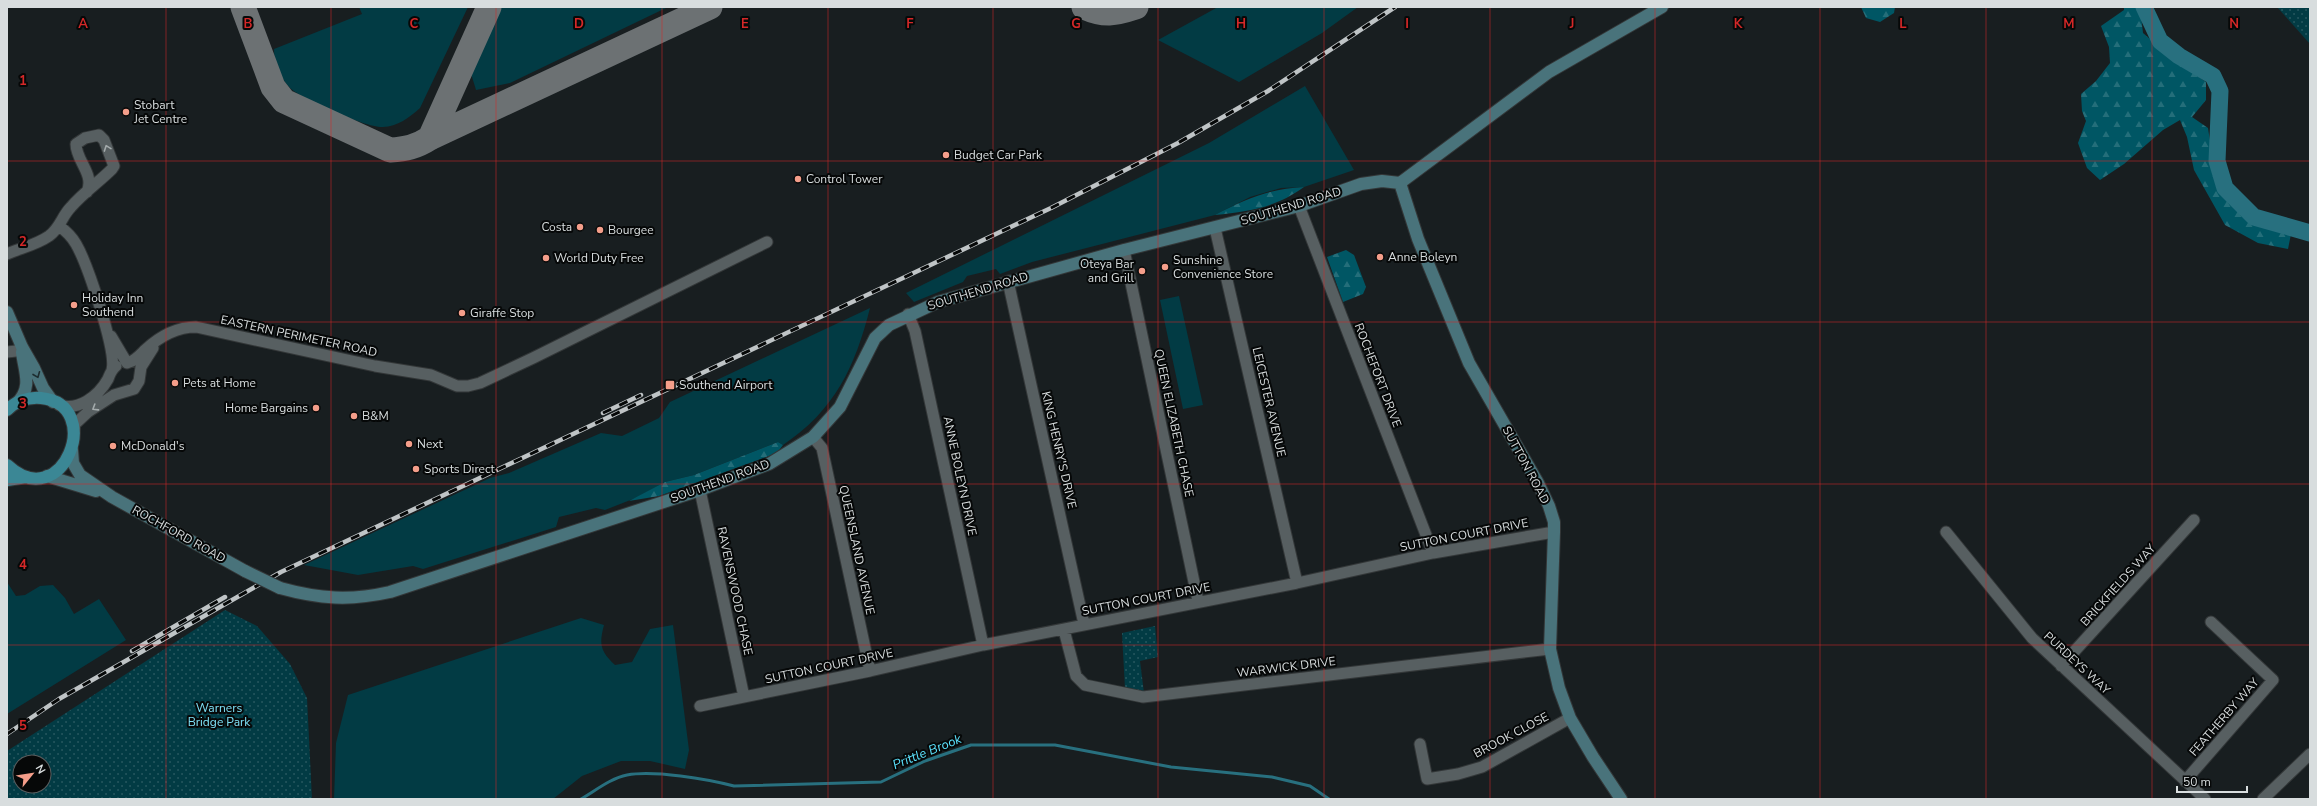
<svg xmlns="http://www.w3.org/2000/svg" width="2317" height="806" font-family="'Nunito Sans',sans-serif">
	<defs>
		<pattern id="forest-firs" width="22" height="20" patternUnits="userSpaceOnUse"><rect width="22" height="20" fill="#005664"/><path d="M5 1l3.5 6h-7zM16 11l3.5 6h-7z" fill="#246e7a"/></pattern>
		<pattern id="park-dots" width="8" height="8" patternUnits="userSpaceOnUse"><rect width="8" height="8" fill="#023b44"/><path d="M2 2h.1M6 6h.1" fill="none" stroke="#26575f" stroke-width="1.8" stroke-linecap="round"/></pattern>
	</defs>
	<rect width="100%" height="100%" fill="#181e20"/>
	<path fill="#023b44" d="M359,7H468L420,108C410,117 397,127 383,127C366,128 302,99 290,88C279,76 274,65 274,49L362,14Z
		M496,7H668L510,83L476,90L469,67Z
		M1218,7H1358L1322,33L1239,82L1158,40Z
		M1305,86L1354,170L1304,187L1281,188L1250,197L1215,215L1032,262L1000,274L996,269L967,276L963,282L914,302L906,293L1209,143Z
		M1179,296L1203,405L1183,409L1160,300Z
		M870,308C855,367 835,410 783,445L778,442L694,475L665,482L638,497L605,510L596,508L559,517L556,527L423,569L413,566L358,575L304,565L490,478L509,473L601,433L622,436L659,418L670,402Z
		M7,582L16,596L25,595L40,586L53,585L65,598L74,614L99,599L126,640L7,714Z
		M581,618L604,625C599,644 600,651 615,665L632,662L650,629L673,625L689,750L685,769L650,761H621L582,776L553,799H334L336,743L348,695Z"/>
	<path fill="url(#forest-firs)" d="M1861,7H1895L1894,13L1880,22L1866,18Z
		M2124,7H2140L2143,33L2171,57L2206,82V100L2192,117L2208,128C2217,188 2230,215 2291,234L2288,249L2258,243L2225,225L2194,170L2187,137L2180,120L2163,130L2124,164L2100,180L2087,168L2078,143L2086,121L2082,111L2081,94L2096,81L2110,63L2109,47L2101,26L2124,10Z
		M1304,187C1275,208 1250,211 1215,215C1246,199 1268,189 1304,187Z
		M1346,250L1354,255L1366,287L1363,294L1343,302L1327,257Z
		M778,442L783,445L777,453L659,496L629,501L665,482L694,475Z"/>
	<path fill="url(#park-dots)" fill-rule="evenodd" d="M2277,7H2310V44Z
		M225,610L257,626L290,664L307,698L312,799H7V751ZM20,762H44V786H20Z
		M1155,626L1158,657L1140,661L1144,693L1125,689L1122,633Z"/>
	<g fill="none" stroke-linecap="round" stroke-linejoin="round">
		<path stroke="#28707f" stroke-width="3" d="M581,799C595,791 611,778 627,775C654,770 707,779 734,786L881,782L925,761L971,745H1055L1171,767L1272,777L1310,786L1329,799"/>
		<path stroke="#28707f" stroke-width="17" d="M2144,7L2160,41L2179,56L2213,76L2220,91L2217,161L2225,188L2254,217L2310,233"/>
		<path stroke="#6c7173" stroke-width="25" d="M243,7L273,87L284,101L390,150C406,149 416,147 430,138L710,7
			M1084,7C1104,16 1115,14 1136,7
			M430,138L489,7"/>
		<defs>
			<path id="street" d="M1299,206L1433,553
				M59,226C66,231 72,237 76,244C87,263 117,351 112,370
				M1215,228L1297,583
				M1124,250L1198,601
				M7,254C21,248 36,245 49,236C60,228 62,216 71,207C83,193 99,182 112,169L114,166L104,140L99,135L85,138L76,144C76,161 95,174 87,192
				M1008,281L1084,624
				M908,314L915,331L983,645
				M111,336L127,363
				M7,352L16,351L22,347
				M127,363C135,361 139,356 145,350C159,337 177,327 196,327L375,366L431,375L457,386H468L480,383L533,358L767,242
				M59,405C78,411 98,397 108,379C110,374 111,370 116,366
				M74,432L75,424L88,412L114,395L134,389L139,381L141,367L153,348
				M813,437L822,448L870,671
				M700,490L744,697
				M1946,532L2032,638L2205,799
				M1064,630L1076,676L1085,685L1143,697L1550,649
				M2061,666L2194,520
				M700,706L870,671L983,645L1297,583L1433,553L1554,532
				M1420,744L1427,779L1458,774L1482,767L1570,718
				M2185,781L2273,680L2211,622
				M2263,799L2310,754"/>
			<path id="secondary" d="M1400,183L1418,239L1469,363L1538,483L1549,506L1554,522V532L1550,649L1559,688L1570,718L1593,757L1621,799
				M1400,183L1549,72L1662,7
				M7,312L22,347L34,368L43,388L53,402
				M17,403C33,387 24,371 22,352
				M72,450L73,463L80,475L112,497L245,571
				M47,476L96,491
				M280,588C320,599 350,601 390,592L700,490L769,464L813,437L840,407L875,338L889,325L938,302L1124,250L1299,206L1361,184L1382,181L1400,183"/>
			<path id="primary" d="M7,410C16,401 29,397 41,398C106,404 63,517 7,465
				M7,480L27,477"/>
		</defs>
		<use href="#street" stroke="#333738" stroke-width="13"/>
		<use href="#secondary" stroke="#333738" stroke-width="14"/>
		<use href="#primary" stroke="#333738" stroke-width="14"/>
		<use href="#street" stroke="#575f61" stroke-width="11"/>
		<use href="#secondary" stroke="#49737b" stroke-width="12"/>
		<use href="#primary" stroke="#3b8795" stroke-width="12"/>
		<defs>
			<path id="rail" d="M603,413L641,395
				M132,651L225,597
				M7,734L59,699L281,572L1051,208L1178,143L1268,91L1395,7"/>
		</defs>
		<use href="#rail" stroke="#bfc4c6" stroke-width="4.5"/>
		<use href="#rail" stroke="#060808" stroke-width="3" stroke-dasharray="9" stroke-linecap="butt"/>
		<defs>
			<path id="secondary-bridge" d="M245,571L280,588"/>
		</defs>
		<use href="#secondary-bridge" stroke="#333738" stroke-width="14" stroke-linecap="butt"/>
		<use href="#secondary-bridge" stroke="#49737b" stroke-width="12"/>
	</g>
	<defs><path id="oneway-chevron" d="M-2-3.5L2.5 0L-2 3.5" fill="none" stroke-width="1.6" stroke-linecap="round" stroke-linejoin="round"/></defs>
	<g stroke="#a4abac">
		<use href="#oneway-chevron" transform="translate(107 148) rotate(-110)"/>
		<use href="#oneway-chevron" transform="translate(95 408) rotate(148)"/>
	</g>
	<use stroke="#1d2d30" href="#oneway-chevron" transform="translate(37 375) rotate(68)"/>
	<path fill="none" stroke="#d62828" stroke-width="1" stroke-opacity="0.55" d="M166,7V799M331,7V799M496,7V799M662,7V799M828,7V799M993,7V799M1158,7V799M1324,7V799M1490,7V799M1655,7V799M1820,7V799M1986,7V799M2152,7V799M7,161H2310M7,322H2310M7,484H2310M7,645H2310"/>
	<g fill="#f49e8a" stroke="#060808" stroke-width="1.5">
		<circle cx="126" cy="112" r="4"/>
		<circle cx="946" cy="155" r="4"/>
		<circle cx="798" cy="179" r="4"/>
		<circle cx="580" cy="227" r="4"/>
		<circle cx="600" cy="230" r="4"/>
		<circle cx="1380" cy="257" r="4"/>
		<circle cx="546" cy="258" r="4"/>
		<circle cx="1165" cy="267" r="4"/>
		<circle cx="1142" cy="271" r="4"/>
		<circle cx="74" cy="305" r="4"/>
		<circle cx="462" cy="313" r="4"/>
		<circle cx="175" cy="383" r="4"/>
		<rect x="665" y="380" width="10" height="10" rx="2"/>
		<circle cx="316" cy="408" r="4"/>
		<circle cx="354" cy="416" r="4"/>
		<circle cx="409" cy="444" r="4"/>
		<circle cx="113" cy="446" r="4"/>
		<circle cx="416" cy="469" r="4"/>
	</g>
	<g text-anchor="middle" dominant-baseline="central" stroke-width="4" stroke-linejoin="round" paint-order="stroke">
		<g font-size="12" fill="#d8ddde" stroke="#060808" text-anchor="start">
			<text x="134" y="105">Stobart<tspan x="134" dy="14">Jet Centre</tspan></text>
			<text x="954" y="155">Budget Car Park</text>
			<text x="806" y="179">Control Tower</text>
			<text x="572" y="227" text-anchor="end">Costa</text>
			<text x="608" y="230">Bourgee</text>
			<text x="1388" y="257">Anne Boleyn</text>
			<text x="554" y="258">World Duty Free</text>
			<text x="1173" y="260">Sunshine<tspan x="1173" dy="14">Convenience Store</tspan></text>
			<text x="1134" y="264" text-anchor="end">Oteya Bar<tspan x="1134" dy="14">and Grill</tspan></text>
			<text x="82" y="298">Holiday Inn<tspan x="82" dy="14">Southend</tspan></text>
			<text x="470" y="313">Giraffe Stop</text>
			<text x="183" y="383">Pets at Home</text>
			<text x="679" y="385">Southend Airport</text>
			<text x="308" y="408" text-anchor="end">Home Bargains</text>
			<text x="362" y="416">B&amp;M</text>
			<text x="417" y="444">Next</text>
			<text x="121" y="446">McDonald's</text>
			<text x="424" y="469">Sports Direct</text>
		</g>
		<g font-size="12" fill="#d8ddde" stroke="#060808">
			<text transform="translate(1291 206) rotate(-17)">SOUTHEND ROAD</text>
			<text transform="translate(978 291) rotate(-17)">SOUTHEND ROAD</text>
			<text transform="translate(299 336) rotate(12)">EASTERN PERIMETER ROAD</text>
			<text transform="translate(1378 375) rotate(69)">ROCHEFORT DRIVE</text>
			<text transform="translate(1269 402) rotate(77)">LEICESTER AVENUE</text>
			<text transform="translate(1174 423) rotate(78)">QUEEN ELIZABETH CHASE</text>
			<text transform="translate(1059 450) rotate(77)">KING HENRY'S DRIVE</text>
			<text transform="translate(1526 465) rotate(62)">SUTTON ROAD</text>
			<text transform="translate(960 476) rotate(78)">ANNE BOLEYN DRIVE</text>
			<text transform="translate(720 481) rotate(-20)">SOUTHEND ROAD</text>
			<text transform="translate(179 534) rotate(29)">ROCHFORD ROAD</text>
			<text transform="translate(1464 535) rotate(-11)">SUTTON COURT DRIVE</text>
			<text transform="translate(857 550) rotate(78)">QUEENSLAND AVENUE</text>
			<text transform="translate(2118 585) rotate(-48)">BRICKFIELDS WAY</text>
			<text transform="translate(735 591) rotate(78)">RAVENSWOOD CHASE</text>
			<text transform="translate(1146 599) rotate(-11)">SUTTON COURT DRIVE</text>
			<text transform="translate(2077 663) rotate(43)">PURDEYS WAY</text>
			<text transform="translate(829 666) rotate(-12)">SUTTON COURT DRIVE</text>
			<text transform="translate(1286 667) rotate(-7)">WARWICK DRIVE</text>
			<text transform="translate(2224 717) rotate(-49)">FEATHERBY WAY</text>
			<text transform="translate(1511 735) rotate(-28)">BROOK CLOSE</text>
		</g>
		<g font-size="12" fill="#7ee1f7" stroke="#060808">
			<text x="219" y="708">Warners<tspan x="219" dy="14">Bridge Park</tspan></text>
		</g>
		<g font-size="13" font-style="italic" fill="#5ce4ff" stroke="#060808">
			<text transform="translate(927 752) rotate(-22)">Prittle Brook</text>
		</g>
	</g>
	<g font-size="13" text-anchor="middle" font-weight="bold" fill="#d62828" stroke="#060808" stroke-width="4" stroke-linejoin="round" paint-order="stroke">
		<text x="83" y="28">A</text>
		<text x="248" y="28">B</text>
		<text x="414" y="28">C</text>
		<text x="579" y="28">D</text>
		<text x="745" y="28">E</text>
		<text x="910" y="28">F</text>
		<text x="1076" y="28">G</text>
		<text x="1241" y="28">H</text>
		<text x="1407" y="28">I</text>
		<text x="1572" y="28">J</text>
		<text x="1738" y="28">K</text>
		<text x="1903" y="28">L</text>
		<text x="2069" y="28">M</text>
		<text x="2234" y="28">N</text>
		<text x="23" y="85">1</text>
		<text x="23" y="246">2</text>
		<text x="23" y="408">3</text>
		<text x="23" y="569">4</text>
		<text x="23" y="730">5</text>
	</g>
	<rect width="2317" height="806" fill="none" stroke="#d8ddde" stroke-width="16"/>
	<g transform="translate(32 774) rotate(60)"><circle r="19" fill="#060808" stroke="#5a5d5e"/>
	<path d="M0-3L7 15L0 10L-7 15Z" fill="#f49e8a"/>
	<text y="-6" font-size="11" font-weight="bold" text-anchor="middle" fill="#d8ddde">N</text>
	</g>
	<path d="M2177 786v6h70v-6" fill="none" stroke="#d8ddde" stroke-width="2"/>
	<text x="2183" y="786" font-size="12" fill="#d8ddde" stroke="#060808" stroke-width="3" paint-order="stroke">50 m</text>
</svg>
